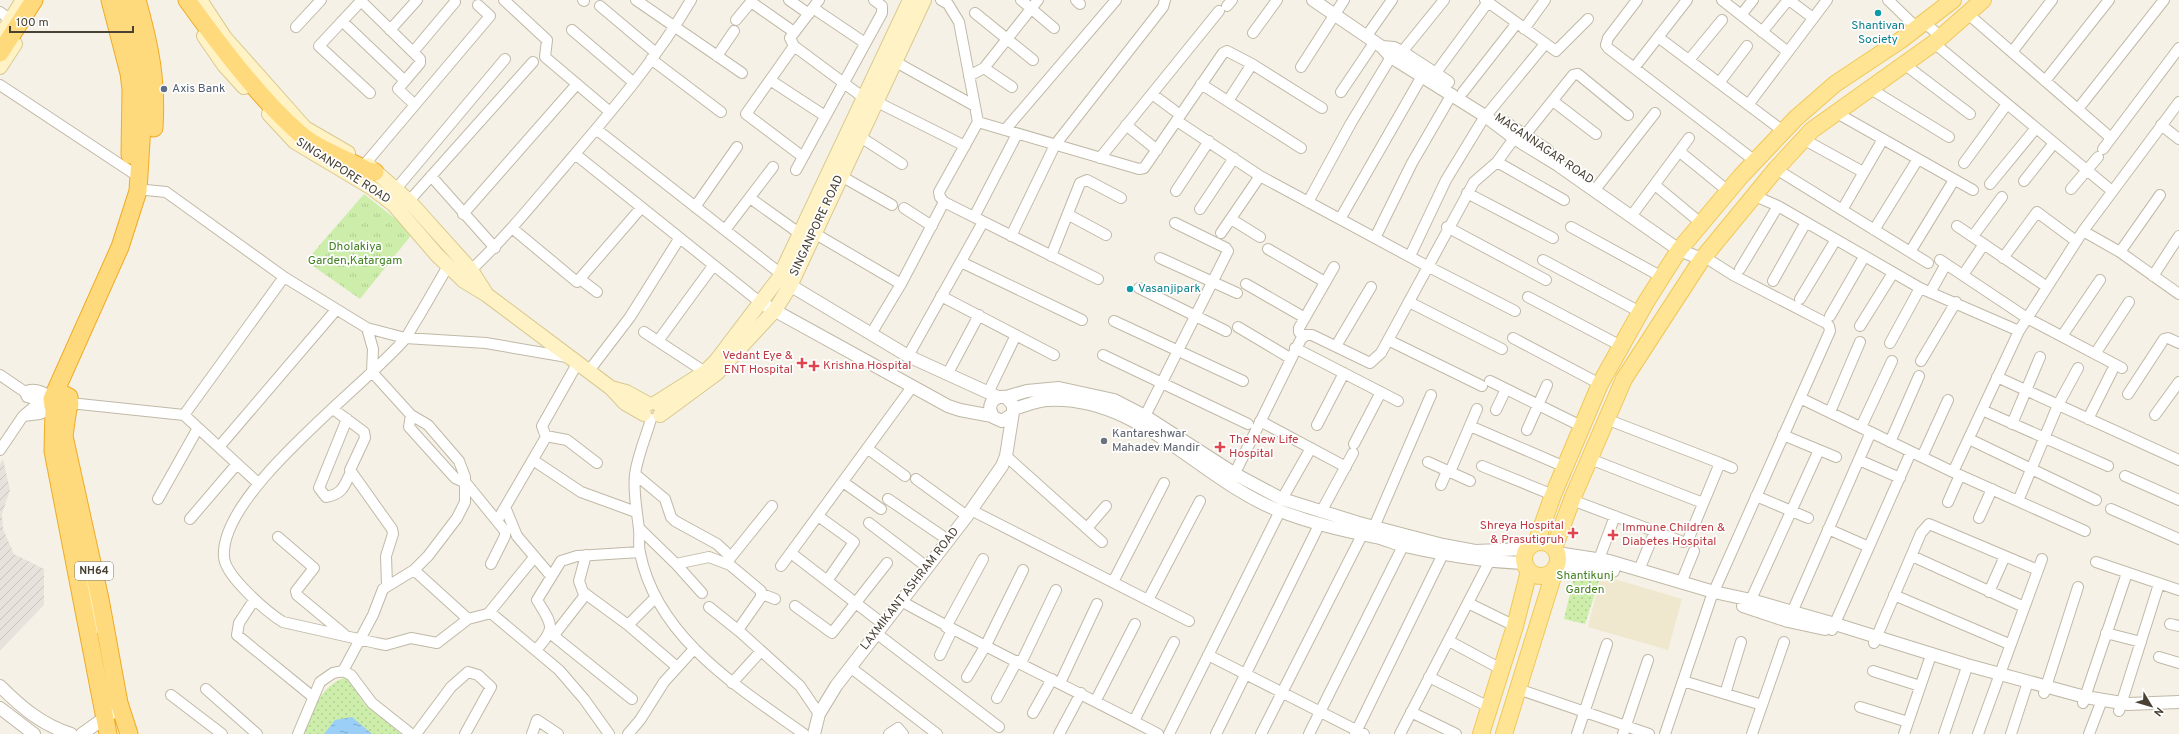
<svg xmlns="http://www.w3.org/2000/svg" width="2179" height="734" font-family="Overpass,sans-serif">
	<defs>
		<pattern id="industrial-furrows" width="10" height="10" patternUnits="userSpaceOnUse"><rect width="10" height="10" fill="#e7e2db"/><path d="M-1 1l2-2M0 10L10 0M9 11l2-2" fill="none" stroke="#c8c3bd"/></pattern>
		<pattern id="grass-tufts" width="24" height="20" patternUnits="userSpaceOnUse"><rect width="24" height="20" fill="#cdeeaa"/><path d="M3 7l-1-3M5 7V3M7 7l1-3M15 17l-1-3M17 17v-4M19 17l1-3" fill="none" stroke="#b2cd93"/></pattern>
		<pattern id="garden-dots" width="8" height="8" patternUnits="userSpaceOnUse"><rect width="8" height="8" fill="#cdeeaa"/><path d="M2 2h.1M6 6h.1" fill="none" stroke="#b2cd93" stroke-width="1.8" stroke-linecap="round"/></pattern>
		<pattern id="water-ripples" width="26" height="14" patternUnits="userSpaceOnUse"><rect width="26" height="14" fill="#9bcff8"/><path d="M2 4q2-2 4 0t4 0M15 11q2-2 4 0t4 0" fill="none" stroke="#80aaca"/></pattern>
	</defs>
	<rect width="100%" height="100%" fill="#f5f1e6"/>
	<path fill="url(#industrial-furrows)" d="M3,459L10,490L2,514L3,529L14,554L44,569V605L0,650V464Z"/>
	<path fill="#efe7ce" d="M1601,575L1682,599L1668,650L1588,627Z"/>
	<path fill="url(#grass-tufts)" d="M364,194L412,232L409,238L360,299L306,261Z"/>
	<path fill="url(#garden-dots)" d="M1576,568L1602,572L1585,624L1564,619Z
		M344,678H348L364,703L401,734H301C312,713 320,686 344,678Z"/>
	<path fill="url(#water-ripples)" d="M352,717L372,734H324L335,720Z"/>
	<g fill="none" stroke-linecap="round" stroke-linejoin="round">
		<defs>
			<path id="minor" d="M360,0L420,59V63L398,89L415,105
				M504,0L547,40L545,57L610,112
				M583,0L584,1
				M636,0L742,73
				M789,0L809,14
				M941,0L948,4L959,22L978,122L1139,169L1144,168L1223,53L1227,51L1252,64L1322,108
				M1021,0L1054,28
				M1076,0L1080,4
				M1485,0L1556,51L1588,19
				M1637,0L1608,38L1606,45L1608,48L1755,161
				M1722,0L1788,52
				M1789,0L1813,18
				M1888,0L1917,28
				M361,1L319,46L370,93
				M600,6L656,53
				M1227,6L1232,0
				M813,8L865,43
				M0,12L11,20
				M975,13L1033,60
				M1968,14L2111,138
				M1741,15L1753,0
				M736,20L751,2L794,32
				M342,21L404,80
				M1925,23L1941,37
				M296,27L321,0
				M1524,29L1545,0
				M390,30L417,0
				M572,30L633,82
				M1762,32L1788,0
				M1253,33L1277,0
				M1366,37L1392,0
				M1658,37L1783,131
				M1934,43L2112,191
				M794,46L864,98
				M413,52L455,2
				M1402,52L1444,0
				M2012,52L2052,0
				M717,56L734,31
				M651,59L721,112
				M1689,60L1722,20
				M894,61L975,106
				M1904,64L1970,114
				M1301,67L1344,0
				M984,68L1012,87
				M1634,68L1687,0
				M1435,74L1488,2
				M969,76L984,68L1038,0
				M770,80L825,116
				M2045,81L2109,0
				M1719,83L1747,46
				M1201,84L1301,148
				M0,85L139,177
				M1869,88L1949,137
				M1341,92L1374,43
				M1463,92L1517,23
				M1152,94L1175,111
				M875,101L965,146
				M1228,101L1252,64
				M1553,101L1596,134
				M2179,102L2083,231L2120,252L2179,294
				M1748,105L1827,0
				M2078,109L2164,0
				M1489,112L1545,44
				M1835,112L1973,190
				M1177,121L1260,176L1427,266L1515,311
				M978,122L939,192L940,197L944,202L1098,279
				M1126,125L1157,150
				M2161,125L2179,139
				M596,129L781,274
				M1005,130L1116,0
				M1525,135L1573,75L1578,74L1628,115
				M859,136L902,164
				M1803,139L1863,172
				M2103,149L2179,48
				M1680,152L1728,191
				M575,154L761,303
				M803,157L746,114L794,46L790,38L819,0
				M1100,158L1219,11
				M1497,162L1564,200
				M1964,163L2007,104
				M365,164L490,16L478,5
				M1776,169L1928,263
				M796,170L882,13V6L874,0
				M431,176L495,248
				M841,176L892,205
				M2024,181L2054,143
				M1990,184L2036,128
				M1655,185L1702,224
				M396,189L505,59
				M2071,189L2098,157
				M146,190L166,192L284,277L367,328L405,338L486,343L567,357
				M1176,191L1209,141
				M1594,191L1655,113
				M1467,193L1553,238
				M1755,196L1778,206L1920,288L2019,331
				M750,198L799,233
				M409,201L533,62
				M1308,202L1351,123L1391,57
				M695,207L737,147
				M904,208L932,226
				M1200,209L1234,158
				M1842,210L1883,139
				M1635,211L1689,138
				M463,214L577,84
				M1069,215L1106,235
				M974,217L1017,134
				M1231,219L1260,237
				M1340,219L1422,76
				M1957,226L2047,287
				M1447,227L1546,280
				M1571,227L1662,277
				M512,228L577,282L641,208
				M725,230L773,167
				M1874,230L1918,159
				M814,233L901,284
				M1221,233L1260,176
				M1011,236L1055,145L1163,7L1165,0
				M1973,236L2002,197
				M1375,238L1412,163L1452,94
				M1268,249L1325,282
				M1910,252L1954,180
				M2120,252L2160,195
				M1051,256L1080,183L1087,180L1121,198
				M1410,256L1446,180L1485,116
				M1160,258L1237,293
				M2003,258L2037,212L2076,241
				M1543,260L1640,312
				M1940,260L2027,318L2122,368
				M961,262L1082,320
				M448,266C438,283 429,299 419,316C414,323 410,332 405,339C363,388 219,493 224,557C225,576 267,612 283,622L376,643L386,645L411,638L437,643L468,619L491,613L559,670L584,699L609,734
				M1740,269L1778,206
				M471,270C505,238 534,202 564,167C609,114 656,60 691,0
				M1963,275L1984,244
				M2153,276L2179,236
				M580,279L597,292
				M1773,281L1805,224
				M1246,284L1305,318
				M1139,288L1226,331
				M1931,291L1946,264
				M941,296L1054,355
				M1528,297L1621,346
				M1800,299L1835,241
				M1409,302L1502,349
				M1830,316L1864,257
				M1114,321L1243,381
				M1860,326L1893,273
				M1238,327L1290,358
				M644,332L705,372
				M871,334L901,284L944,202
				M1304,336L1299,332V328L1334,267
				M2062,336L2100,280
				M1513,338L1600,384
				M1388,340L1482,386
				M658,341L713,266
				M1890,343L1920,288
				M1336,346L1371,287
				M1295,348L1398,401
				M2095,354L2129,302
				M1103,355L1248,424
				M908,356L983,222
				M1921,361L1956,302
				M588,372L630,317L679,239
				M948,373L979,315
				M0,375L25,392L27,397L45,402
				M1997,377L2179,460
				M1490,381L1581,426
				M25,392C34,386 44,393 53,397
				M988,393L1016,335
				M2128,394L2164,339L2168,338L2179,343
				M1800,398L1953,472L2085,531
				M70,403L184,415L284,277
				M333,409L364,432L365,438L350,470L392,529L393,534L386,556L387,585
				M1496,410L1506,389
				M1982,410L2108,466
				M1830,412L1860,342
				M184,415L258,483
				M411,415L409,427L455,478L466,483L505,531V536L491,564
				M2155,415L2179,382
				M23,416L40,414L54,408
				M1145,416L1228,251L1226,248L1175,223
				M347,419L319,488L326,497C343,494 344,486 351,472
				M651,419C646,437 637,457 635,475C633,493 637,511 639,529C640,537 638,545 640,553C657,638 739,688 804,734
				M2088,419L2112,371
				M1260,421L1346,467
				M2012,424L2040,357
				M1317,425L1344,373
				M1470,426L1565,467
				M1861,427L1892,361
				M1527,430L1547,385
				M1783,435L1836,457
				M546,436L567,440L597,463
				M1969,439L2096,500
				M1890,442L1919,376
				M1354,444L1381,392
				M219,447L336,310
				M868,449L905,476
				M0,450L23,416L36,405L52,404
				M1006,456L1102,542
				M1922,457L1948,400
				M1590,459L1703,503
				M533,460L581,492L636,512
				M1859,460L1900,478
				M1428,462L1470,481
				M1720,463L1732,468
				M1482,466L1553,495
				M1450,472L1477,409
				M1953,472L2019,331L2083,231
				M635,474L665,499L671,517L675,521L717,544L731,557
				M2125,476L2179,500
				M916,479L967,516
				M1232,479L1301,339L1306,335H1312L1370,363L1381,353L1474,182L1497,162L1518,133
				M843,482L881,509
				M1441,485L1447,471
				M1756,496L1808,518
				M158,499L198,428
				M888,499L948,540
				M1282,499L1311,448
				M1572,500L1683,542L1688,540L1720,463L1606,419
				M2018,501L2058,405L2078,368
				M1948,502L1960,475
				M505,507L517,536L551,576
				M2111,509L2179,539
				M971,510L1189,621
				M1321,512L1353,453
				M818,516L854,542L827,581
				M1979,518L1992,489
				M190,519L237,464
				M497,521L546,437L542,426L577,364
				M869,523L927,567
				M1374,527L1431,395
				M639,528L676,564L709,557L730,565L761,591V597L738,630L800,686L819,714
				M1087,528L1106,506
				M1828,529L1869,547
				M278,537L314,568L296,591L297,595L344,634
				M791,553L883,624
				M586,555L579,581L583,592L628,625L677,667
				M1912,556L2024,607
				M1599,559L1615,516
				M727,562L772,506
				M2096,562L2179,590
				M676,564L702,593
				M781,566L912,387
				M414,570L468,619
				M1639,570L1655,531
				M2038,570L2042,559
				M1113,582L1164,483
				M1681,583L1694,551
				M1989,592L2005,556
				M762,594L775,599
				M1894,595L2009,644
				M254,600L239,623L237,635L313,697
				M1148,600L1200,501
				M901,601C985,648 1073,689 1158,734
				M1468,603L1515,626
				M795,606L832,633L887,563
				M1748,606L1819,450
				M709,607L739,631
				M488,614L532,560
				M1790,617L1871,432
				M2170,624L2179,626
				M628,625L655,598
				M946,627L983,559
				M1832,630L1911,452
				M550,633L632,699
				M876,633L999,727
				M2106,633L2141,642
				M554,635L586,594
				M1449,641L1501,669
				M1874,643L1921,533L1929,524L2038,570L1978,734
				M536,650C557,627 552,625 537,600L561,561L577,556L640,552
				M940,655L952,630
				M1208,655L1364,734
				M2159,657L2179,663
				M1021,663L1056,590
				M850,667L937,734
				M343,671L373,615L383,589L414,570L428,556L457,518L465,502V477L459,461L428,425L411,415L372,372L373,349L367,328
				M1873,671L1920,686
				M967,677L986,645L1023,570
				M1429,677L1489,707
				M1683,681L1762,705
				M732,683L761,651
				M1060,683L1097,604
				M206,689L257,734
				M1518,689L1649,734
				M2044,693L2078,587
				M1725,694L1741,642
				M171,695L222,734
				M997,698L1017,661
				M1096,700L1135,624
				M2083,703L2127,573
				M1860,707L1908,722
				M2119,711L2159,584
				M1411,712L1456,734
				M1033,713L1052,679
				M1134,721L1174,642
				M298,734L320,682L333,673L343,671L351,675L372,703L411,734
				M416,734L451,687L468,672L478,675L491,687L465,734
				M532,734L537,720L558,734
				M628,734L640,720L664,682L694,649
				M889,734L898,728L903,734
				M1059,734L1081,693
				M1169,734L1280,511
				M1216,734L1320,523
				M1261,734L1362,535
				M1309,734L1403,546
				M1355,734L1443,554
				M1400,734L1489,562
				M1577,734L1607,644
				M1623,734L1648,660
				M1665,734L1711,598L1830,331L1829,326L1826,323L1733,275L1711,261L1706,256
				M1752,734L1784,642
				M1904,734L1929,661
				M1944,734L1966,670
				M2011,734L2026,688
				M2089,734L2102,700"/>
			<path id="tertiary" d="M1313,0L1382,47L1391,57L1485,116L1514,138L1558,165L1679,250L1702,259
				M1382,47L1394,48L1402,52L1448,82
				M1504,122L1547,150
				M783,281L908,356L998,397
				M761,303L948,406L960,410L992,416
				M1006,397L1027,391L1059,388L1114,400L1145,416L1235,474L1282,499L1359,523L1443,545L1475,551L1528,549
				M1013,409C1025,406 1037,400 1049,400C1141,396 1201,481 1280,511C1311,523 1344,531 1376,537C1386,539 1395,544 1405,546C1445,555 1484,562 1525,563
				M1557,553L1609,561L1714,592L1751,600L1835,624L1967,665L2085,697L2128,704L2179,702
				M1557,565L1601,567L1613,571
				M1743,606L1788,621L1825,629
				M0,686C21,707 42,725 71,734
				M0,708L34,734
				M82,734L120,707
				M814,734L819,714L836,686L967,516L1002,466L1006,456L1013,412V405L1006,397C997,396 990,400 990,409L993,417L1002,421L1011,415"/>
			<path id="secondary" d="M200,0L225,38L305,128L348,153
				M204,36L224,65L244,87
				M0,37L23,0
				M0,67L15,44
				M269,114L295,142L372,188L394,205L437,255L464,281L487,295L611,388L625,403L644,414
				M368,165L409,201L471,270L485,292
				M611,388L626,392L648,404
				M656,403L705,372L716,361L779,278L910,0
				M660,415L717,373L775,310L790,286L924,0
				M80,562L83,574L87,580L97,626"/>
			<path id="primary" d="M1524 559a17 17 0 1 1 34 0a17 17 0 1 1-34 0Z
				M1536,543L1553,495L1600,384L1646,302L1679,250L1741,176L1796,118L1835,84L1901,40L1953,0
				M1554,548L1573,497L1624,379L1702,259L1776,169L1812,130L1934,43L1983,0
				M1481,734L1515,626L1529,571
				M1504,734L1555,570"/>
			<path id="trunk" d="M110,0L129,73L131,89L130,155
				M137,0C150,46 157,80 154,128
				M187,0C218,43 259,98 299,133C318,150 346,158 368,171L375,172
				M0,53L34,0
				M55,395L61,393L69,397L70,405L65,410H56L53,406L52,399L120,247L138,191L143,108L142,82L139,56L124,0
				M54,408L53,451L108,734
				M68,408L64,436L100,599L119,703L129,734"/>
		</defs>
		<use href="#minor" stroke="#c1b9a7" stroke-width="12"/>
		<use href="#tertiary" stroke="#c1b9a7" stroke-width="14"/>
		<use href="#secondary" stroke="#d9c990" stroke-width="16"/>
		<use href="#primary" stroke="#f1c858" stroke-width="18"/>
		<use href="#trunk" stroke="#efab26" stroke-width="19"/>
		<use href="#minor" stroke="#fff" stroke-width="10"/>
		<use href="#tertiary" stroke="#fff" stroke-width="12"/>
		<use href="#secondary" stroke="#fff3c5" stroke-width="14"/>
		<use href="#primary" stroke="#ffe494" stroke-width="16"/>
		<use href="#trunk" stroke="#ffda7d" stroke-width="17"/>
	</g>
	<g fill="#0f9aa8" stroke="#fff" stroke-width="1.5">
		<circle cx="1878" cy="13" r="4"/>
		<circle cx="1130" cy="289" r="4"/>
	</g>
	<circle fill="#5c6f8a" stroke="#fff" stroke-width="1.5" cx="164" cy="89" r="4"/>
	<g fill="#e0444e" stroke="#fff" stroke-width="1.5">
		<path d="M800 357h4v4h4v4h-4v4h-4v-4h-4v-4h4z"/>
		<path d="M812 360h4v4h4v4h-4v4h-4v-4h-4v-4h4z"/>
		<path d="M1218 441h4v4h4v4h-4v4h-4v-4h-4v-4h4z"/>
		<path d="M1571 527h4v4h4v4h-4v4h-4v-4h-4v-4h4z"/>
		<path d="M1611 529h4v4h4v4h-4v4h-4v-4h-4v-4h4z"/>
	</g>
	<circle fill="#6b7280" stroke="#fff" stroke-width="1.5" cx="1104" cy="441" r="4"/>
	<g text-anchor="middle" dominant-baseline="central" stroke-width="3.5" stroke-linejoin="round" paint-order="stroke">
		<rect fill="#fff" stroke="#7f7a71" stroke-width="1" x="75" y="562" width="38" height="18" rx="3"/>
		<g font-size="11" font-weight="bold" fill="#484134">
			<text x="94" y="571">NH64</text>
		</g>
		<g font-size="12" fill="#0d838f" stroke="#fff">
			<text x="1878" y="26">Shantivan<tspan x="1878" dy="14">Society</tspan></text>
			<text x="1138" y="289" text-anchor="start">Vasanjipark</text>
		</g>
		<g font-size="12" fill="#4e5e75" stroke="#fff" text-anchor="start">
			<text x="172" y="89">Axis Bank</text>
		</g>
		<g font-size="12" fill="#484134" stroke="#fff">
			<text transform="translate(1544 149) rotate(34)">MAGANNAGAR ROAD</text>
			<text transform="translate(343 171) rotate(33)">SINGANPORE ROAD</text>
			<text transform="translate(817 226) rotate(-65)">SINGANPORE ROAD</text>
			<text transform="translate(910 589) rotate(-52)">LAXMIKANT ASHRAM ROAD</text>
		</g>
		<g font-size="12" fill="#428121" stroke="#fff">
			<text x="355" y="247">Dholakiya<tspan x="355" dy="14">Garden,Katargam</tspan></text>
			<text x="1585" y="576">Shantikunj<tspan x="1585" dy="14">Garden</tspan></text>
		</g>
		<g font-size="12" fill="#be3a42" stroke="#fff" text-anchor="start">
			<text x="793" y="356" text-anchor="end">Vedant Eye &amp;<tspan x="793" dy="14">ENT Hospital</tspan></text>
			<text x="823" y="366">Krishna Hospital</text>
			<text x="1229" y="440">The New Life<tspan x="1229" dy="14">Hospital</tspan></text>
			<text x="1564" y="526" text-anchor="end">Shreya Hospital<tspan x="1564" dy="14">&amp; Prasutigruh</tspan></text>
			<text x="1622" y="528">Immune Children &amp;<tspan x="1622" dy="14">Diabetes Hospital</tspan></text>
		</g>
		<g font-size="12" fill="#5b616d" stroke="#fff" text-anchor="start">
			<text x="1112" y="434">Kantareshwar<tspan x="1112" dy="14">Mahadev Mandir</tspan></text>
		</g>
	</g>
	<g transform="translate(2151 706) rotate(128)" stroke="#ffffff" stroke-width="3" paint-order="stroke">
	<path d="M0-3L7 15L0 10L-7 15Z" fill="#484134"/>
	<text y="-6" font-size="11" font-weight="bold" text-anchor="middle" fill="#484134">N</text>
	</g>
	<path d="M10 26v6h123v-6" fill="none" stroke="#484134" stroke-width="2"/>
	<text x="16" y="26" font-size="12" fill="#484134" stroke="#ffffff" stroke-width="3" paint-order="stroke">100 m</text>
</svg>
